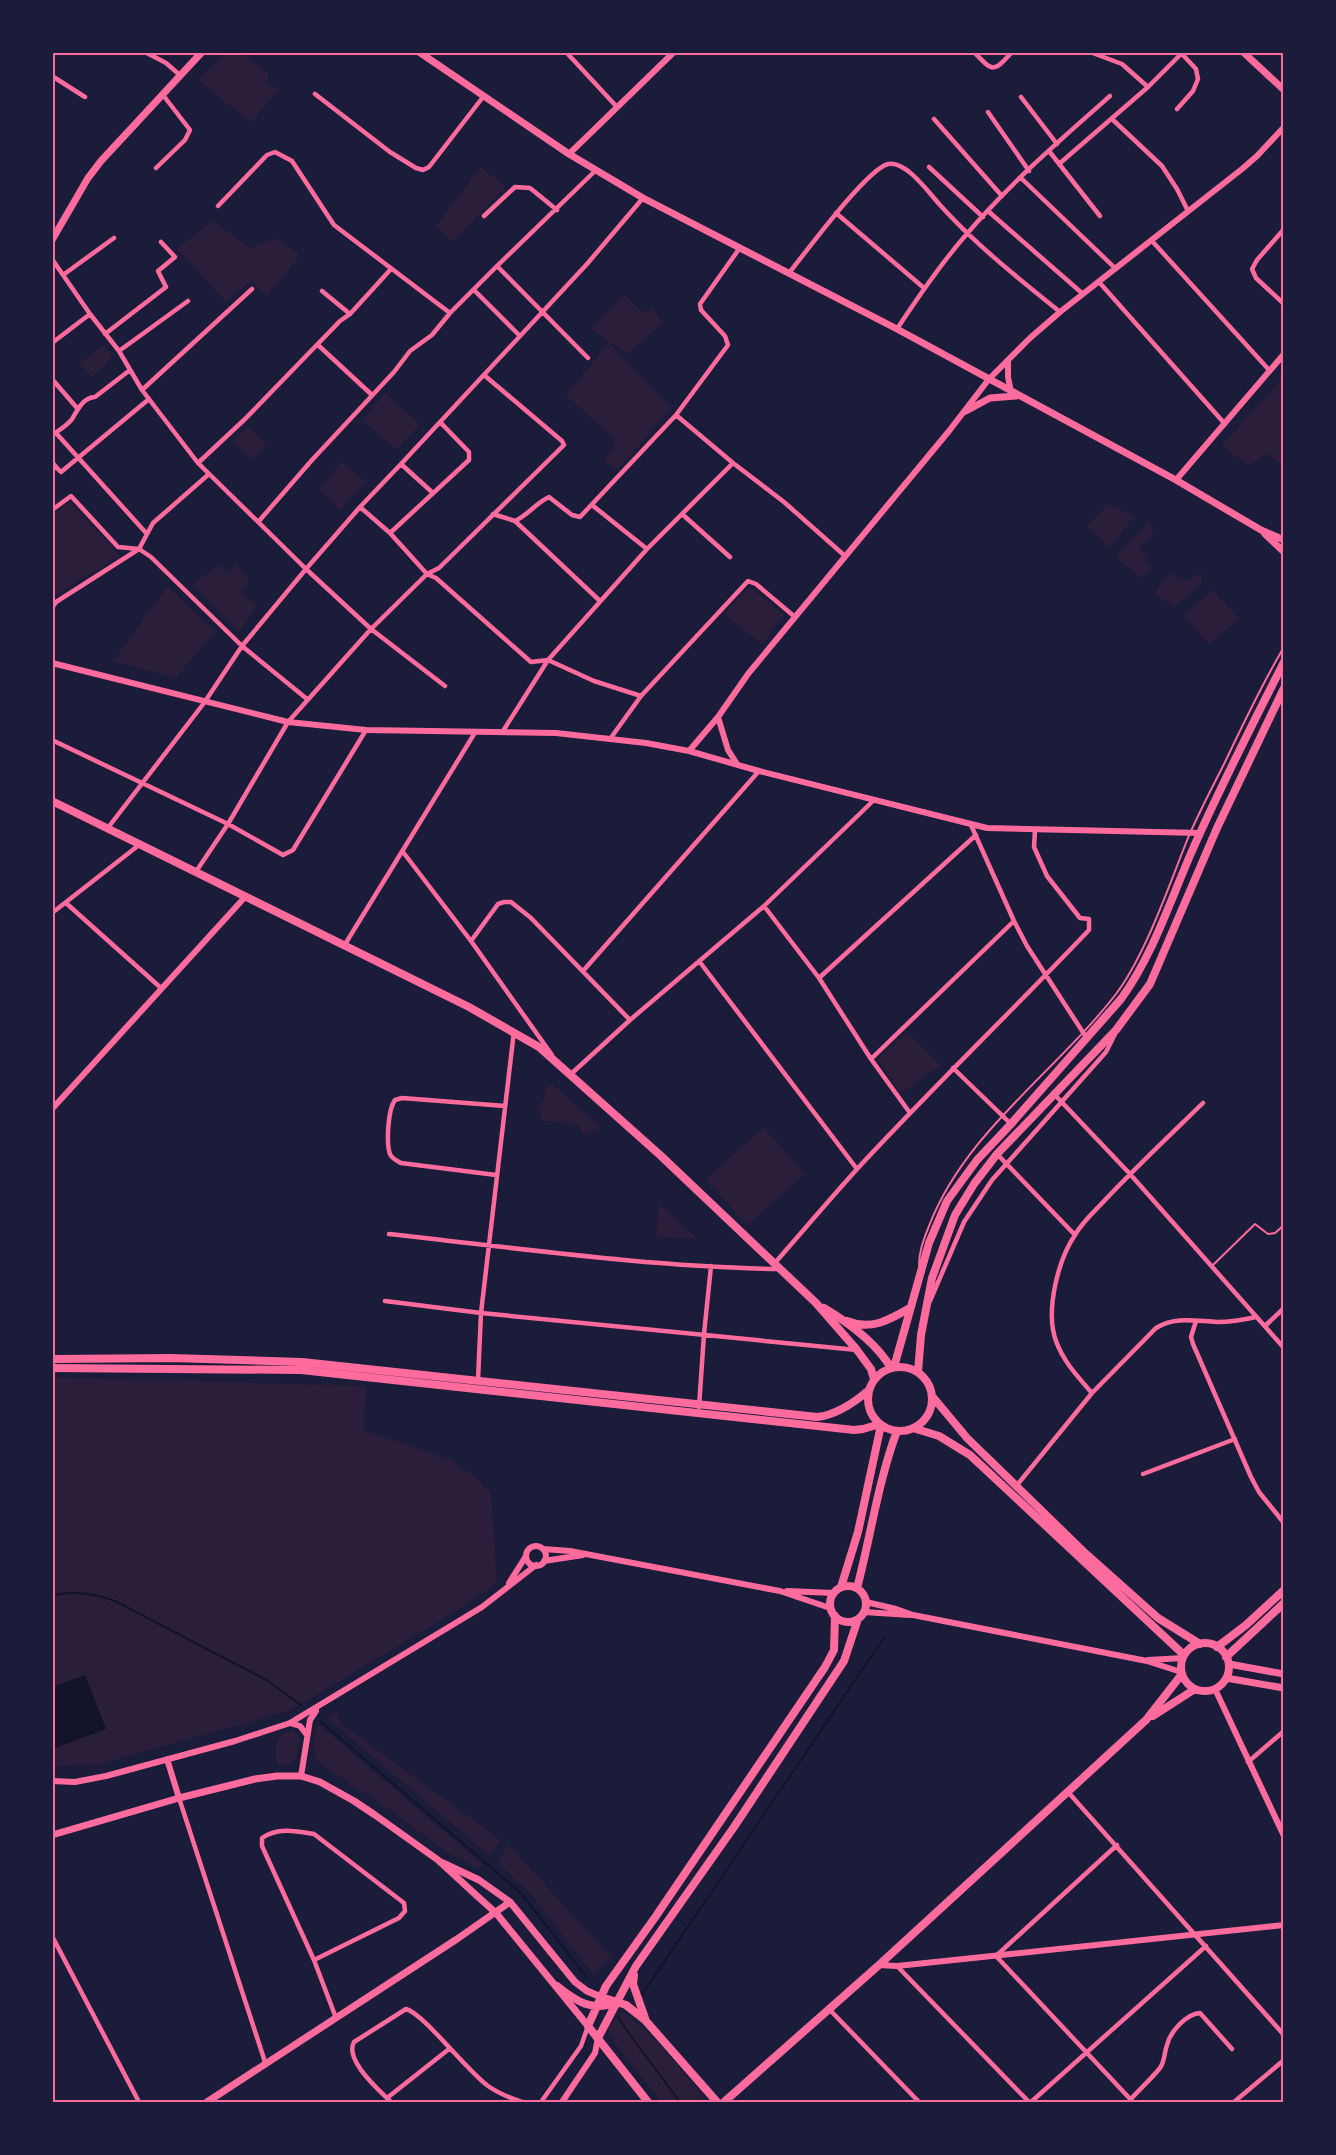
<svg xmlns="http://www.w3.org/2000/svg" width="1336" height="2155" font-family="Cabin,sans-serif">
	<rect width="100%" height="100%" fill="#1b1b3a"/>
	<path fill="#2a1e3b" d="M226,53H241L269,74L266,82L279,89L251,123L198,79Z
		M481,167L506,186L453,242L436,226Z
		M213,220L249,248L278,238L300,255L267,296L251,281L226,302L177,249Z
		M625,295L643,313L652,307L663,323L627,354L590,328Z
		M609,343L671,408L618,470L604,462L616,441L566,395Z
		M104,345L113,357L92,377L79,363Z
		M1283,377V465L1266,453L1249,466L1222,446Z
		M385,393L420,424L396,450L363,420Z
		M248,427L267,445L252,459L234,442Z
		M342,461L366,482L341,510L319,490Z
		M70,501L120,556L53,596V515Z
		M1108,504L1134,516L1110,548L1087,526Z
		M1148,521L1154,535L1139,545L1152,568L1143,579L1116,558Z
		M237,564L249,581L240,592L257,605L239,632L193,584L218,565L227,572Z
		M1170,573L1185,580L1202,573V583L1174,608L1154,593Z
		M168,586L215,632L176,678L113,661Z
		M749,587L784,614L762,644L724,614Z
		M1213,590L1239,619L1209,644L1183,616Z
		M907,1032L941,1065L900,1094L878,1060Z
		M552,1084L601,1128L585,1136L577,1124L542,1121L540,1118L542,1113L536,1107L545,1099V1088Z
		M764,1127L805,1174L747,1225L706,1179Z
		M659,1204L698,1239L657,1237Z
		M52,1377L366,1386L364,1430L451,1460L476,1477L491,1494L497,1583L456,1611L289,1711L96,1765L53,1766Z
		M337,1711L340,1723L501,1840L489,1855L326,1717Z
		M318,1724L482,1864L479,1869L445,1851L392,1811L319,1763C312,1753 312,1735 318,1724Z
		M294,1730L300,1737C297,1753 299,1768 277,1765C274,1749 274,1733 294,1730Z
		M509,1845L611,1957L593,1975L533,1896L497,1862Z
		M623,2012L646,2030L702,2093L705,2102H661L609,2035C608,2024 615,2019 623,2012Z"/>
	<path fill="#12122b" d="M85,1675L106,1729L53,1749V1687Z"/>
	<g fill="none" stroke-linecap="round" stroke-linejoin="round">
		<path stroke="#12122b" stroke-width="2" d="M52,1595C76,1591 92,1593 115,1601L268,1681L301,1705
			M320,1721L522,1894L587,1978
			M641,1996L885,1636
			M618,2017L633,2039L680,2102"/>
		<path stroke="#ff6b9d" stroke-width="2" d="M919,1265C919,1251 924,1239 929,1226C965,1132 1056,1072 1116,994C1146,954 1169,885 1188,838C1199,812 1213,786 1226,760C1244,722 1262,684 1284,647
			M1212,1266L1255,1224L1268,1234L1275,1233L1284,1225"/>
		<path stroke="#ff6b9d" stroke-width="4.5" d="M145,52L166,63L181,76
			M566,52L617,107
			M974,52C993,72 993,73 1012,52
			M1090,52L1122,64L1148,87
			M52,76L85,97
			M315,94L390,152L416,168L423,170L429,167L483,97
			M1021,97L1057,144
			M1177,109L1193,91L1198,79L1196,69L1181,53
			M988,112L1029,171
			M934,119L1002,196
			M1112,119L1162,166L1177,189L1188,211
			M1049,151L1100,216
			M1059,164L1148,87L1181,54
			M929,167L983,217
			M156,168L185,140L190,130L163,95
			M1021,178L1116,269
			M218,206L267,155L275,152L292,161L334,225L450,313
			M988,211L1083,294
			M836,213L924,288
			M484,216L515,187L530,188L557,210
			M1284,229L1257,260L1252,269L1256,278L1284,304
			M1152,241L1270,371
			M739,249L700,304L701,310L725,336L728,345L676,415L733,463L784,502L845,556
			M52,259L90,314L119,351L142,390L198,463L306,569L371,629L445,686
			M497,266L588,358
			M789,273C806,252 866,170 888,164C906,160 929,193 940,205C976,245 1018,278 1060,312
			M63,275L114,238
			M1099,282L1225,424
			M474,290L519,335
			M322,291L350,314
			M897,329C918,297 940,265 965,236C1008,185 1060,140 1110,96
			M105,334L166,287L158,271L175,257L161,242
			M52,343L90,314
			M318,345L372,395
			M119,351L188,301
			M52,379L77,408
			M142,390L252,289
			M56,433L147,534
			M52,435C58,431 68,425 72,419C78,410 82,398 95,397L130,370
			M52,462L56,467L52,470
			M198,463L245,419L340,321L350,314L391,269
			M401,464L433,493
			M56,467L61,472L149,399
			M592,505L647,549
			M360,507L390,533L427,574L436,578L531,662L548,660L594,681L641,696
			M52,510L71,496L118,547L139,549L151,557L242,646L307,699
			M493,514L515,521L600,601
			M682,514L730,557
			M259,521L312,460L394,372L410,351L432,335L450,313L497,266L595,171
			M515,521C528,515 536,503 549,497L572,515L580,517L676,415
			M390,533L469,460V452L440,422
			M52,608L56,602L139,549L153,523L209,474
			M503,731L548,660L647,549L733,463
			M610,739L641,696L748,581L756,584L795,617
			M52,740L228,824L283,855L293,850L366,730
			M971,825L1014,921L1027,946L1086,1037
			M107,829L204,703L242,646L306,569L360,507L401,464L587,264L643,198
			M403,852L471,941L552,1055
			M195,873L228,824L288,722L371,629L427,574L439,568L564,445L562,441L484,375
			M66,903L161,988
			M764,906L819,978L871,1059L910,1113
			M52,913L139,845
			M471,941L498,904L504,902H511L531,918L630,1020
			M344,946L476,731
			M699,961L857,1169
			M583,971L759,771
			M819,978L976,835
			M871,1059L1014,921
			M953,1068L1011,1124
			M571,1074L630,1020L764,906L874,800
			M1055,1095L1130,1174L1284,1348
			M997,1154L1075,1235
			M496,1175L401,1163C396,1160 392,1159 390,1154C386,1143 388,1109 395,1100L402,1098L505,1106
			M389,1234C518,1248 649,1267 779,1269
			M774,1264C802,1232 829,1200 858,1168C933,1087 1013,1010 1089,930V919L1080,918L1047,876L1034,847L1035,830
			M385,1301L481,1313L857,1350
			M930,1301L964,1222L992,1180L1106,1052L1115,1034
			M1196,1321L1191,1337L1193,1344L1251,1477L1259,1492L1284,1523
			M1265,1326L1284,1308
			M478,1380L481,1313L514,1031
			M1092,1393C1078,1377 1063,1361 1056,1341C1045,1311 1058,1260 1075,1235C1082,1222 1095,1211 1105,1200C1136,1167 1170,1135 1203,1103
			M699,1407L704,1334L711,1266
			M1143,1474L1235,1439
			M1017,1485L1092,1393L1156,1328C1175,1316 1195,1321 1217,1322C1231,1322 1243,1320 1256,1317
			M1248,1762L1284,1731
			M1068,1792L1284,2035
			M179,1798L266,2065
			M1117,1845L996,1956L1133,2102
			M52,1936L139,2102
			M314,1960L399,1918L405,1911L404,1903L314,1834C296,1831 278,1827 262,1838V1846L314,1960L336,2018
			M897,1966L1029,2102
			M828,2008L919,2102
			M387,2098L449,2049
			M1130,2100C1140,2089 1151,2079 1160,2068C1165,2061 1164,2053 1167,2045C1170,2032 1186,2014 1200,2013L1232,2049
			M391,2102C379,2090 344,2060 354,2042L406,2009C423,2013 467,2071 488,2086C498,2093 510,2098 522,2102
			M541,2102L581,2046L588,2026
			M1031,2102L1206,1946
			M1234,2102L1284,2060"/>
		<path stroke="#ff6b9d" stroke-width="6" d="M569,154L674,52
			M1008,360V377L1011,392
			M1176,480L1284,354
			M52,663L288,722L366,730L556,733L646,743L689,751L759,771L987,828L1200,833
			M718,717L728,750L737,764
			M689,751L718,717L748,674L949,431L989,379L1030,338L1060,312L1242,169L1257,156L1284,127
			M52,1109L245,897
			M526 1556a10 10 0 1 1 20 0a10 10 0 1 1-20 0Z
			M543,1549L570,1551L780,1591L830,1608
			M544,1561L583,1555
			M509,1583L526,1556
			M787,1591L833,1593
			M866,1602L896,1609L913,1615L1147,1661L1181,1672
			M864,1612L910,1615
			M1148,1660L1183,1658
			M1215,1689L1284,1836
			M290,1723L300,1726L307,1735
			M167,1759L179,1798
			M301,1776L310,1720L316,1711
			M52,1781L75,1782L106,1776L235,1741L290,1723L482,1607L536,1565
			M879,1965L897,1966L1284,1925
			M562,2102L595,2053L598,2038"/>
		<path stroke="#ff6b9d" stroke-width="7" d="M419,52L569,154L643,198L897,329L1176,480L1261,530L1284,540
			M1243,52L1284,90
			M52,240L88,178L101,161L202,52
			M966,411L990,398L1016,396
			M1265,534L1284,552
			M1229,1664L1284,1674
			M1226,1678L1284,1688
			M52,1835L179,1798L255,1779L277,1776H301L320,1782L354,1801L375,1815L438,1860L476,1895L496,1913L588,2026
			M443,1863L479,1880L510,1902L575,1982L587,1991L601,1997
			M207,2102L457,1939L510,1902"/>
		<path stroke="#ff6b9d" stroke-width="8" d="M52,801L469,1007L539,1047L660,1155L816,1303L857,1350L871,1369L874,1379
			M824,1308C849,1323 876,1342 891,1368
			M847,1321C871,1331 889,1320 910,1308
			M52,1359L171,1358L302,1362L817,1417C836,1415 855,1402 869,1390
			M894,1367L929,1243L947,1201L977,1160L1011,1124L1121,999C1153,955 1170,901 1192,851C1220,787 1252,725 1284,662
			M868 1399a32 32 0 1 1 64 0a32 32 0 1 1-64 0Z
			M52,1368L301,1370L854,1430L863,1429L880,1424
			M918,1372L921,1335L932,1278L955,1215L974,1184L997,1154L1116,1030L1150,984L1217,828L1284,688
			M932,1396L967,1438L1085,1553L1158,1618L1200,1644
			M913,1428L939,1436L970,1455L1184,1655
			M830 1604a18 18 0 1 1 36 0a18 18 0 1 1-36 0Z
			M841,1587L858,1532L881,1425
			M857,1588C871,1535 878,1482 897,1431
			M1181 1667a24 24 0 1 1 48 0a24 24 0 1 1-48 0Z
			M1217,1647L1246,1625L1284,1590
			M1226,1657L1284,1603
			M1153,1716L1195,1689
			M634,1975L633,1984L645,2018
			M557,1986C577,2002 592,2012 617,2002
			M601,1997L626,2005L645,2020L717,2102
			M598,2038L636,1966L734,1827L844,1661L858,1619
			M648,2102L588,2026L606,1986L656,1916L825,1667L834,1650L835,1616
			M724,2102L879,1965L1146,1720L1182,1674"/>
	</g>
	<rect width="1336" height="2155" fill="none" stroke="#1b1b3a" stroke-width="108"/>
	<rect x="54" y="54" width="1228" height="2047" fill="none" stroke="#ff6b9d" stroke-width="2"/>
</svg>
